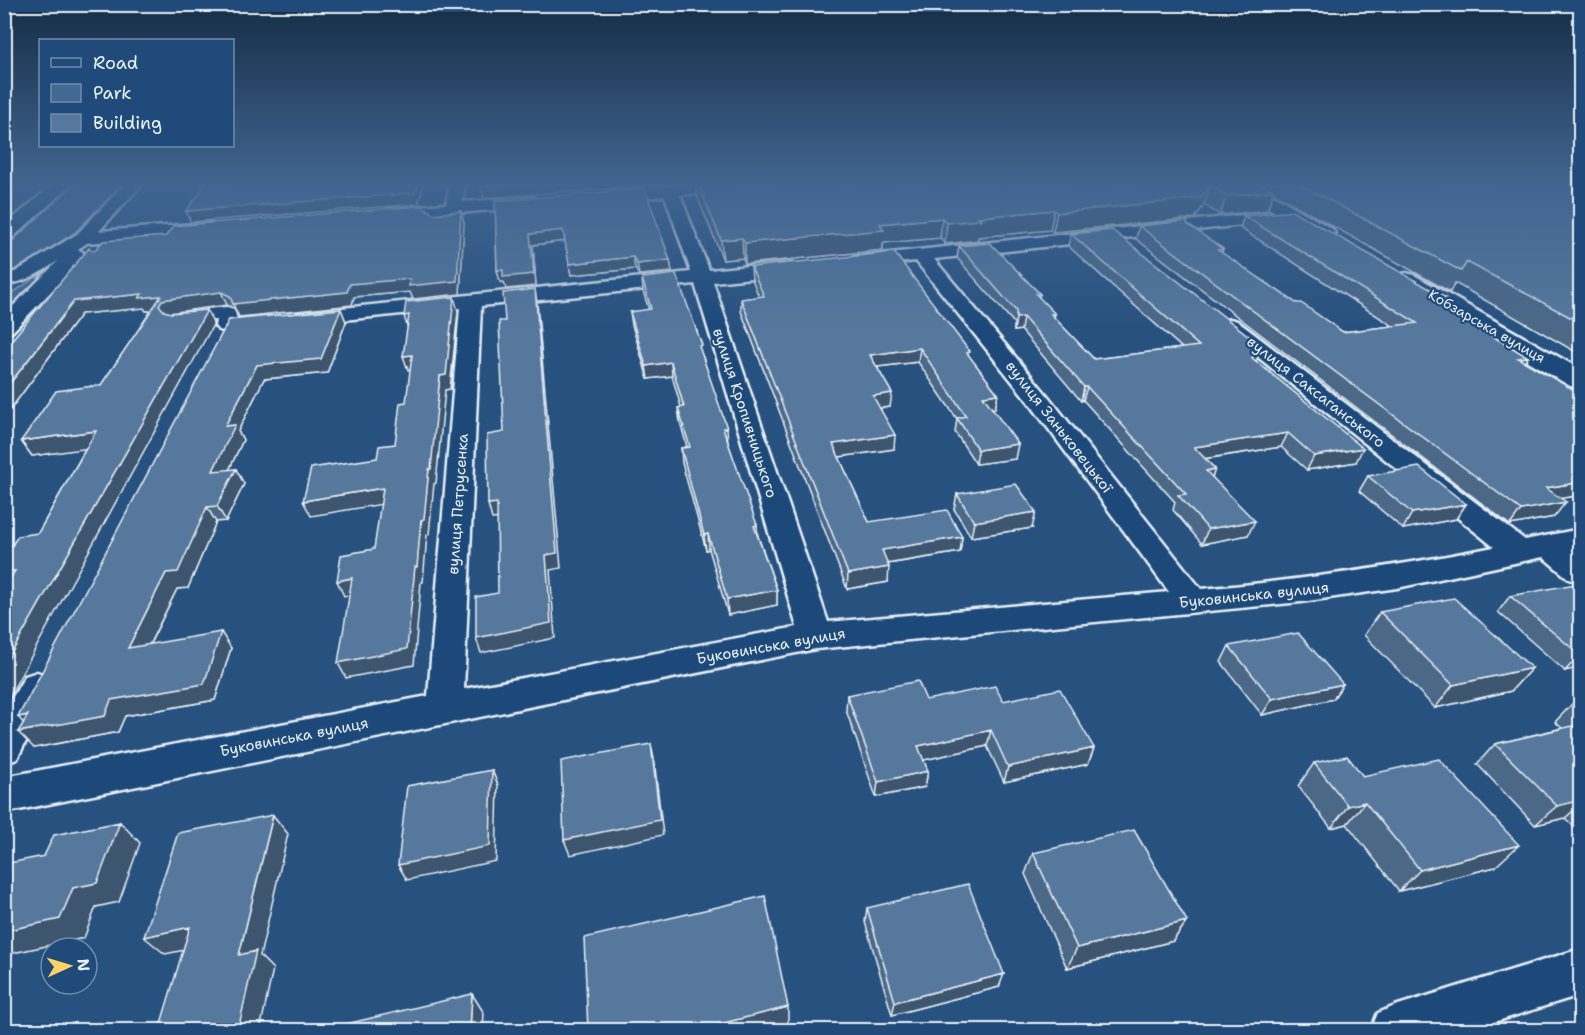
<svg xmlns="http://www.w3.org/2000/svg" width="1585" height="1035" font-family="'Shantell Sans',sans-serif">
	<rect width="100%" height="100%" fill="#27517f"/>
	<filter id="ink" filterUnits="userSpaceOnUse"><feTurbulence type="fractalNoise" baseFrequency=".0167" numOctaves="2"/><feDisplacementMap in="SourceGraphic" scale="12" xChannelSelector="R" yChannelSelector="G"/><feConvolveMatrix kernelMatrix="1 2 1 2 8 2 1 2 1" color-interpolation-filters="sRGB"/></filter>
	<g filter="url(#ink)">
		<path fill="#436891" stroke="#96acc4" stroke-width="1.5" d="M76,183H122L75,232L24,266L5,274L4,252L14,240Z
			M78,249L5,322V298Z"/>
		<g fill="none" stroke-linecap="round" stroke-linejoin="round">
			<defs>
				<path id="street" d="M55,183H73L10,240L4,241V226Z
					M126,183H143L99,231L207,223L213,224L216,228L213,232L207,233L87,243L78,249L85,254L83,258L12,332L4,333V315L58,261C40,273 26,282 4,285V273L15,272L77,234Z
					M450,183H466L462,202L533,197L541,202L533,207L390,218L382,213L390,208L446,204Z
					M705,183H773L765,188L680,195L709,270L789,262L796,264L798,268L796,272L789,274L713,282L828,622L1169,592L1031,405L916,261L859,267L852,265L850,261L852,257L1282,211L1288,212L1290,216L1288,220L934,259L1047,395L1201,589C1302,580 1395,567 1494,547L1223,329L1219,325L1223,321L1230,319L1237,321L1525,540L1580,529V549L1574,550L1580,555V582L1569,579L1543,557L1397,588L1301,602L816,649L4,813V777L428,696L460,308L304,324L297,322L294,318L297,314L304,312L691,272L665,196L608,201L600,196L608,191ZM695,284L797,627L464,689L481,306Z
					M227,307L234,309L237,319L264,316L271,318L275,322L271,326C256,330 234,334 219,330L215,326L216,320L178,324L171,322L168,318L171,314L178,312Z
					M37,672L49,676L54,686L17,759L4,764V712L25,676Z
					M1580,949V995L1469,1030H1371L1378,1013L1395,1006Z"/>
				<path id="secondary" d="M1229,183H1252L1332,229L1335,233L1332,237H1318L1232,187Z
					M1406,273L1414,275L1580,369V388L1570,386L1398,285L1395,280L1398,275Z"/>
			</defs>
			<use href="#street" stroke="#e8f1f8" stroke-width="5"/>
			<use href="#secondary" stroke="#e8f1f8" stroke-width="5"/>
			<use href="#street" fill="#1f4a7a" fill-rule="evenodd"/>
			<use href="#secondary" fill="#1f4a7a" fill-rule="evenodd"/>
		</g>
		<path fill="#4b6787" stroke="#e8f1f8" stroke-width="1.5" d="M696,183H1581V355L1455,283L1450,292L1274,193L1267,210L1220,215L1204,205L1195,218L1053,232L1050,230L978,237V240L945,244L940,238L883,243V250L745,264L743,258L723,260L697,196Z
			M495,201L670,260L672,272L639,275L635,269L571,275L565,241L533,245L536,286L506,289L504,282H500L497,270Z
			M461,211L464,223L460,294L413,299L410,292L354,297L352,305L239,317L234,308L227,305L169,313H171L207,310L213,323V325L38,533L86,448L32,456L21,441L101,385L152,311H146L144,308L81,314L4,418V349L94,251Z
			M1244,216L1441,306L1528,357L1525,362L1581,394V495L1561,498L1554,517L1510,525L1136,239L1139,226L1187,225L1223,249L1222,253L1296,303L1343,332L1393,326L1240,228Z
			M1071,234L1257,359L1256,361L1356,462L1307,470L1281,447L1205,459L1215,469L1212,477L1248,535L1202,544L1173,510L1175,502L1083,400L1081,401L1021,330L1014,331V323L957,258L959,246L1040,294L1039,298L1055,314L1054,318L1094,359L1182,348L1068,246Z
			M751,267L969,356L998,394L995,408H992L1015,459L976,464L955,432L957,419L918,362L877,367L890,407L880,408L894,449L839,457L869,522L962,537L960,552L888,564V582L847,589L741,311V299L759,297L752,279Z
			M642,278L703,357L728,442L758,536L777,590V605L728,615L709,549L706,550L682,463L681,448L687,447L680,422L678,408L681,407L672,376L648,379L632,325L630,312L649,310L643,291Z
			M341,309L346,322L327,373L264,379L238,431L243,440L229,470L236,469L244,484L226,521L216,522L188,588L177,589L150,644L231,648L215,700L125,716L118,732L34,748L229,320Z
			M1368,476L1466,504L1456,519L1403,529L1359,491Z
			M957,494L1032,528L971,537L954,509Z
			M1581,588V667L1565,671L1498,612L1510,596Z
			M1380,612L1532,668L1511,691L1435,708L1364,635Z
			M1229,646L1343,684L1333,699L1262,715L1221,662Z
			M847,695L926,700L1003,701L1094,748L1088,764L1004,782L987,746L923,760L928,771L925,787L876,797L846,710Z
			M1581,700V834L1565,818L1535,825L1477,764L1495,744L1562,728L1555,722L1575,701Z
			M1314,763L1363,776L1495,867L1399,891L1347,824L1331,828L1298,786Z
			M1033,853L1187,921L1173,941L1067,968L1025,874Z
			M867,908L999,987L892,1015L865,922Z"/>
		<path fill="#3d546e" stroke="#e8f1f8" stroke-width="1.5" d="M418,183H424L418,204L191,222L186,211Z
			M537,183H641V186L484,198L481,187Z
			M1210,186L1204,205L1195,218L1053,232L1057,213Z
			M1274,191L1267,210L1220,215L1227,196Z
			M1054,210L1050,230L978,237V240L945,244L947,223L978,217Z
			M461,211L464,223L460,294L413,299L410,292L354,297L352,305L239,317L233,304L350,284Z
			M942,218L940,238L883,243V250L745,264V243L880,224Z
			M563,230L565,241L533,245L536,286L506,289L504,282H500L497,270H503L530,234Z
			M742,238L743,258L723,260L721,240Z
			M633,257L635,269L571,275L569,264Z
			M670,260L672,272L639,275L637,264Z
			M535,289L537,302L561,568L550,570L555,638L481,653L476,638L546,555Z
			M221,292L227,305L169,313L166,318L161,310L146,311L144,308L81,314L4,418V391L74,301L142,294Z
			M454,297L458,311L450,389L445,390L436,483L434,484L429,534L427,535L423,582H421L414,665L346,678L338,663L415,567L429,469L440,376Z
			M341,309L346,322L327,373L264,379L238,431L243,440L221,487L213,471L225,426L257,365Z
			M207,310L213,323V325L4,706V666Z
			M409,315L408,329L404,316Z
			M1023,317L1021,330L1014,331L1016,318Z
			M1262,346L1257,359L1247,371L1252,358Z
			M920,348L918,362L869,368L870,355Z
			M412,355L417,369L408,370L403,356Z
			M1528,357L1519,371L1518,358Z
			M671,362L672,376L648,379L646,366Z
			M1084,387H1087L1083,400L1081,401Z
			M892,393L890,407L872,409L873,396Z
			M998,394L995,408L981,409L983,396Z
			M723,428H727L728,442Z
			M96,431L105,446L32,456L21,441Z
			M1288,433L1281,447L1189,461L1194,447Z
			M895,435L894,449L832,458L833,444Z
			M1018,444L1015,459L976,464L978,450Z
			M1363,448L1356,462L1307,470L1314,456Z
			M236,469L244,484L226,521L217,506Z
			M1215,469L1210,483L1206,471Z
			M1581,482V495L1535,503L1546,488Z
			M383,488L389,503L311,516L303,501Z
			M1566,502L1554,517L1510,525L1521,510Z
			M497,503L502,518L492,519L488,504Z
			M1466,504L1456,519L1403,529L1412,513Z
			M207,507L216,522L188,588L177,589L140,663L128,648L166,573Z
			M1036,512L1032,528L971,537L974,522Z
			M1255,521L1248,535L1202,544L1208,529Z
			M757,525L758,540L754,526Z
			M708,534L709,549L706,550L704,535Z
			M962,537L960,552L880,565L882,550Z
			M889,567L888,582L847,589L848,574Z
			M15,571L7,589L4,586V572Z
			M352,578L360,593L344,596L337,581Z
			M777,590V605L728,615L727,599Z
			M221,632L231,648L215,700L125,716L118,732L34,748L18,732L30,730L18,717L111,700Z
			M1580,655L1581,667L1565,671Z
			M1532,668L1511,691L1435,708L1453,685Z
			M1343,684L1333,699L1262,715L1272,699Z
			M991,730L987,746L915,762L918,746Z
			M651,744L654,759L663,835L570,855L564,840Z
			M1094,748L1088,764L1004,782L1008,767Z
			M492,770L498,785L496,861L407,880L398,865Z
			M928,771L925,787L876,797L878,782Z
			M1581,800V804L1565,818L1535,825L1557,806Z
			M1365,802L1347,824L1331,828L1348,806Z
			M273,815L288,834L260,956L273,969L260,1030H238L239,955Z
			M120,822L140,843L119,902L96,907L84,938L13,953L11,957L4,959V931L73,888Z
			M1519,845L1495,867L1399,891L1420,870Z
			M1187,921L1173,941L1067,968L1077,948Z
			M190,927L209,945L165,954L144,937Z
			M1004,974L999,987L892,1015L895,1002Z
			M472,994L484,1013L483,1030H470Z
			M788,1007V1026L769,1030H695Z"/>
		<path fill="#57789d" stroke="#e8f1f8" stroke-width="1.5" d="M207,183H418L415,193L186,211Z
			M482,183H537L481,187Z
			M698,183H1260L1274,191L1227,196L1210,186L1201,198L1057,213L1054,210L978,217L981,220L947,223L942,218L880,224L884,230L745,243L742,238L721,240Z
			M1297,183H1581V323L1467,262L1461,271Z
			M645,189L670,260L637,264L633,257L569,264L563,230L530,234L534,274L503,277V270H497L495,201Z
			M422,206L434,214L461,211L457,281L409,286L410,279L350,284L347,292L233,304L230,296L221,292L162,300L159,305L164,311L171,313L207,310L206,312L4,666V588L15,571L4,572V557L18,536L38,533L96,431L21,441L56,391L101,385L161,296L139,298L142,294L74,301L4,391V349L89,248L94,251L103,241L166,236L173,226Z
			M1293,211L1446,298L1441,306L1528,357L1518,358L1581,394V482L1546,488L1566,502L1521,510L1139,226L1188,221L1187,224L1223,249L1218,250L1296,303H1301L1343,332L1417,323L1244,216Z
			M1112,230L1262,346L1252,358L1363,448L1314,456L1288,433L1194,447L1215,469L1206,471L1255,521L1208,529L1178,495L1186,494L1087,387H1084L1023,317L1016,318V311L959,246L990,243L1040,294H1036L1055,314H1051L1094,359L1199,346L1071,234Z
			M894,252L970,352L967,353L998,394L983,396L1018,444L978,450L957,418L966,416L920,348L870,355L892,393L873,396L895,435L833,444L869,522L947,510L962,537L882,550L889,567L848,574L741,299L764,296L751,267Z
			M676,274L702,345L699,346L727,428H723L757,525L754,526L777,590L727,599L708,534L704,535L681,448L690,447L678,408L684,407L671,362L646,366L630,312L651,309L642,278Z
			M535,289L557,553L546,555L551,623L476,638V597L498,593L497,503L488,504L487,435L504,432L499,321H505L503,293Z
			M454,297L446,375L440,376L431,469H429L424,519L421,520L417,567H415L407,649L338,663L352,578L337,581L341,555L374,549L383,488L303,501L311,468L377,458L379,446L395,444L400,403L406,402L412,355L403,356L409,315L404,316L406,302Z
			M341,309L321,359L257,365L225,426L235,425L213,471L236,469L217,506L207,507L178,572L166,573L128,648L221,632L204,684L111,700L105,716L18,732L28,715L18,717L229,320Z
			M1419,467L1466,504L1412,513L1368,476Z
			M1016,484L1036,512L974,522L957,494Z
			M1575,584L1581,588L1580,655L1510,596Z
			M1454,598L1532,668L1453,685L1380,612Z
			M1298,633L1343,684L1272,699L1229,646Z
			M918,681L926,700L995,686L1003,701L1060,689L1094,748L1008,767L991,730L918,746L928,771L878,782L847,695Z
			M1581,700V706L1575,701Z
			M1581,724V800L1557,806L1495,744Z
			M651,744L660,820L564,840L561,761Z
			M1347,756L1363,776L1439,759L1519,845L1420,870L1365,802L1348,806L1314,763Z
			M492,770L490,846L398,865L407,786Z
			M273,815L239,955L256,951L238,1030H159L190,927L144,937L178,833Z
			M120,822L97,883L73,888L60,919L4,931V864L44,856L54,835Z
			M1134,830L1187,921L1077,948L1033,853Z
			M968,884L1004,974L895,1002L867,908Z
			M765,896L788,1007L695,1030H588L584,938Z
			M472,994L470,1030H325V1029Z"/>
	</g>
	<linearGradient id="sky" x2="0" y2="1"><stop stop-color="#152d46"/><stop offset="0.56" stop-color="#416590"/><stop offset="1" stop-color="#416590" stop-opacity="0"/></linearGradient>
	<rect width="1585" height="328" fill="url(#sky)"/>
	<g text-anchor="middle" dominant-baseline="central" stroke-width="4.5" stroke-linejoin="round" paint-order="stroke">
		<g font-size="14" fill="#e8f1f8" stroke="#1f4a7a">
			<text transform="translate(1487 326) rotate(30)">Кобзарська вулиця</text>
		</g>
		<g font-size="15" fill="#e8f1f8" stroke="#1f4a7a">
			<text transform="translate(1316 392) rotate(38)">вулиця Саксаганського</text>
			<text transform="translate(745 413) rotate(72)">вулиця Кропивницького</text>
			<text transform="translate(1059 427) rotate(52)">вулиця Заньковецької</text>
			<text transform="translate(458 504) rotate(-86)">вулиця Петрусенка</text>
			<text transform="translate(1254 595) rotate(-6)">Буковинська вулиця</text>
			<text transform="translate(771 646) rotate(-10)">Буковинська вулиця</text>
			<text transform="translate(294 737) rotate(-11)">Буковинська вулиця</text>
		</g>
	</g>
	<rect width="1585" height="1035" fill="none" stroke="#1f4a7a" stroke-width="24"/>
	<rect x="12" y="12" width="1561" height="1011" fill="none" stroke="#e8f1f8" stroke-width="2" filter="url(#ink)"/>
	<rect x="39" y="39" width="195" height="108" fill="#1f4a7a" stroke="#6f8dac" stroke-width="1.5"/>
	<rect x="51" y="58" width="30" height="9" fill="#1f4a7a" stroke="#6f8dac" stroke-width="1.5"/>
	<text x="93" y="69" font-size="18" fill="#e8f1f8">Road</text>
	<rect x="51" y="84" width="30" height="18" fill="#436891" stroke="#6f8dac" stroke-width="1.5"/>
	<text x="93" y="99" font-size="18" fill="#e8f1f8">Park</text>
	<rect x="51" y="114" width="30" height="18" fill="#57789d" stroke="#6f8dac" stroke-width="1.5"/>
	<text x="93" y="129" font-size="18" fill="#e8f1f8">Building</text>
	<g transform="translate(69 966) rotate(86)"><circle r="28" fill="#1f4a7a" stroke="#6f8dac" stroke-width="1.5"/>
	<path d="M0-4.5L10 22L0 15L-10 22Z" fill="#ffd166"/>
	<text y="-9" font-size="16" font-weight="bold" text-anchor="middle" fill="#e8f1f8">N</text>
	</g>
</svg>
